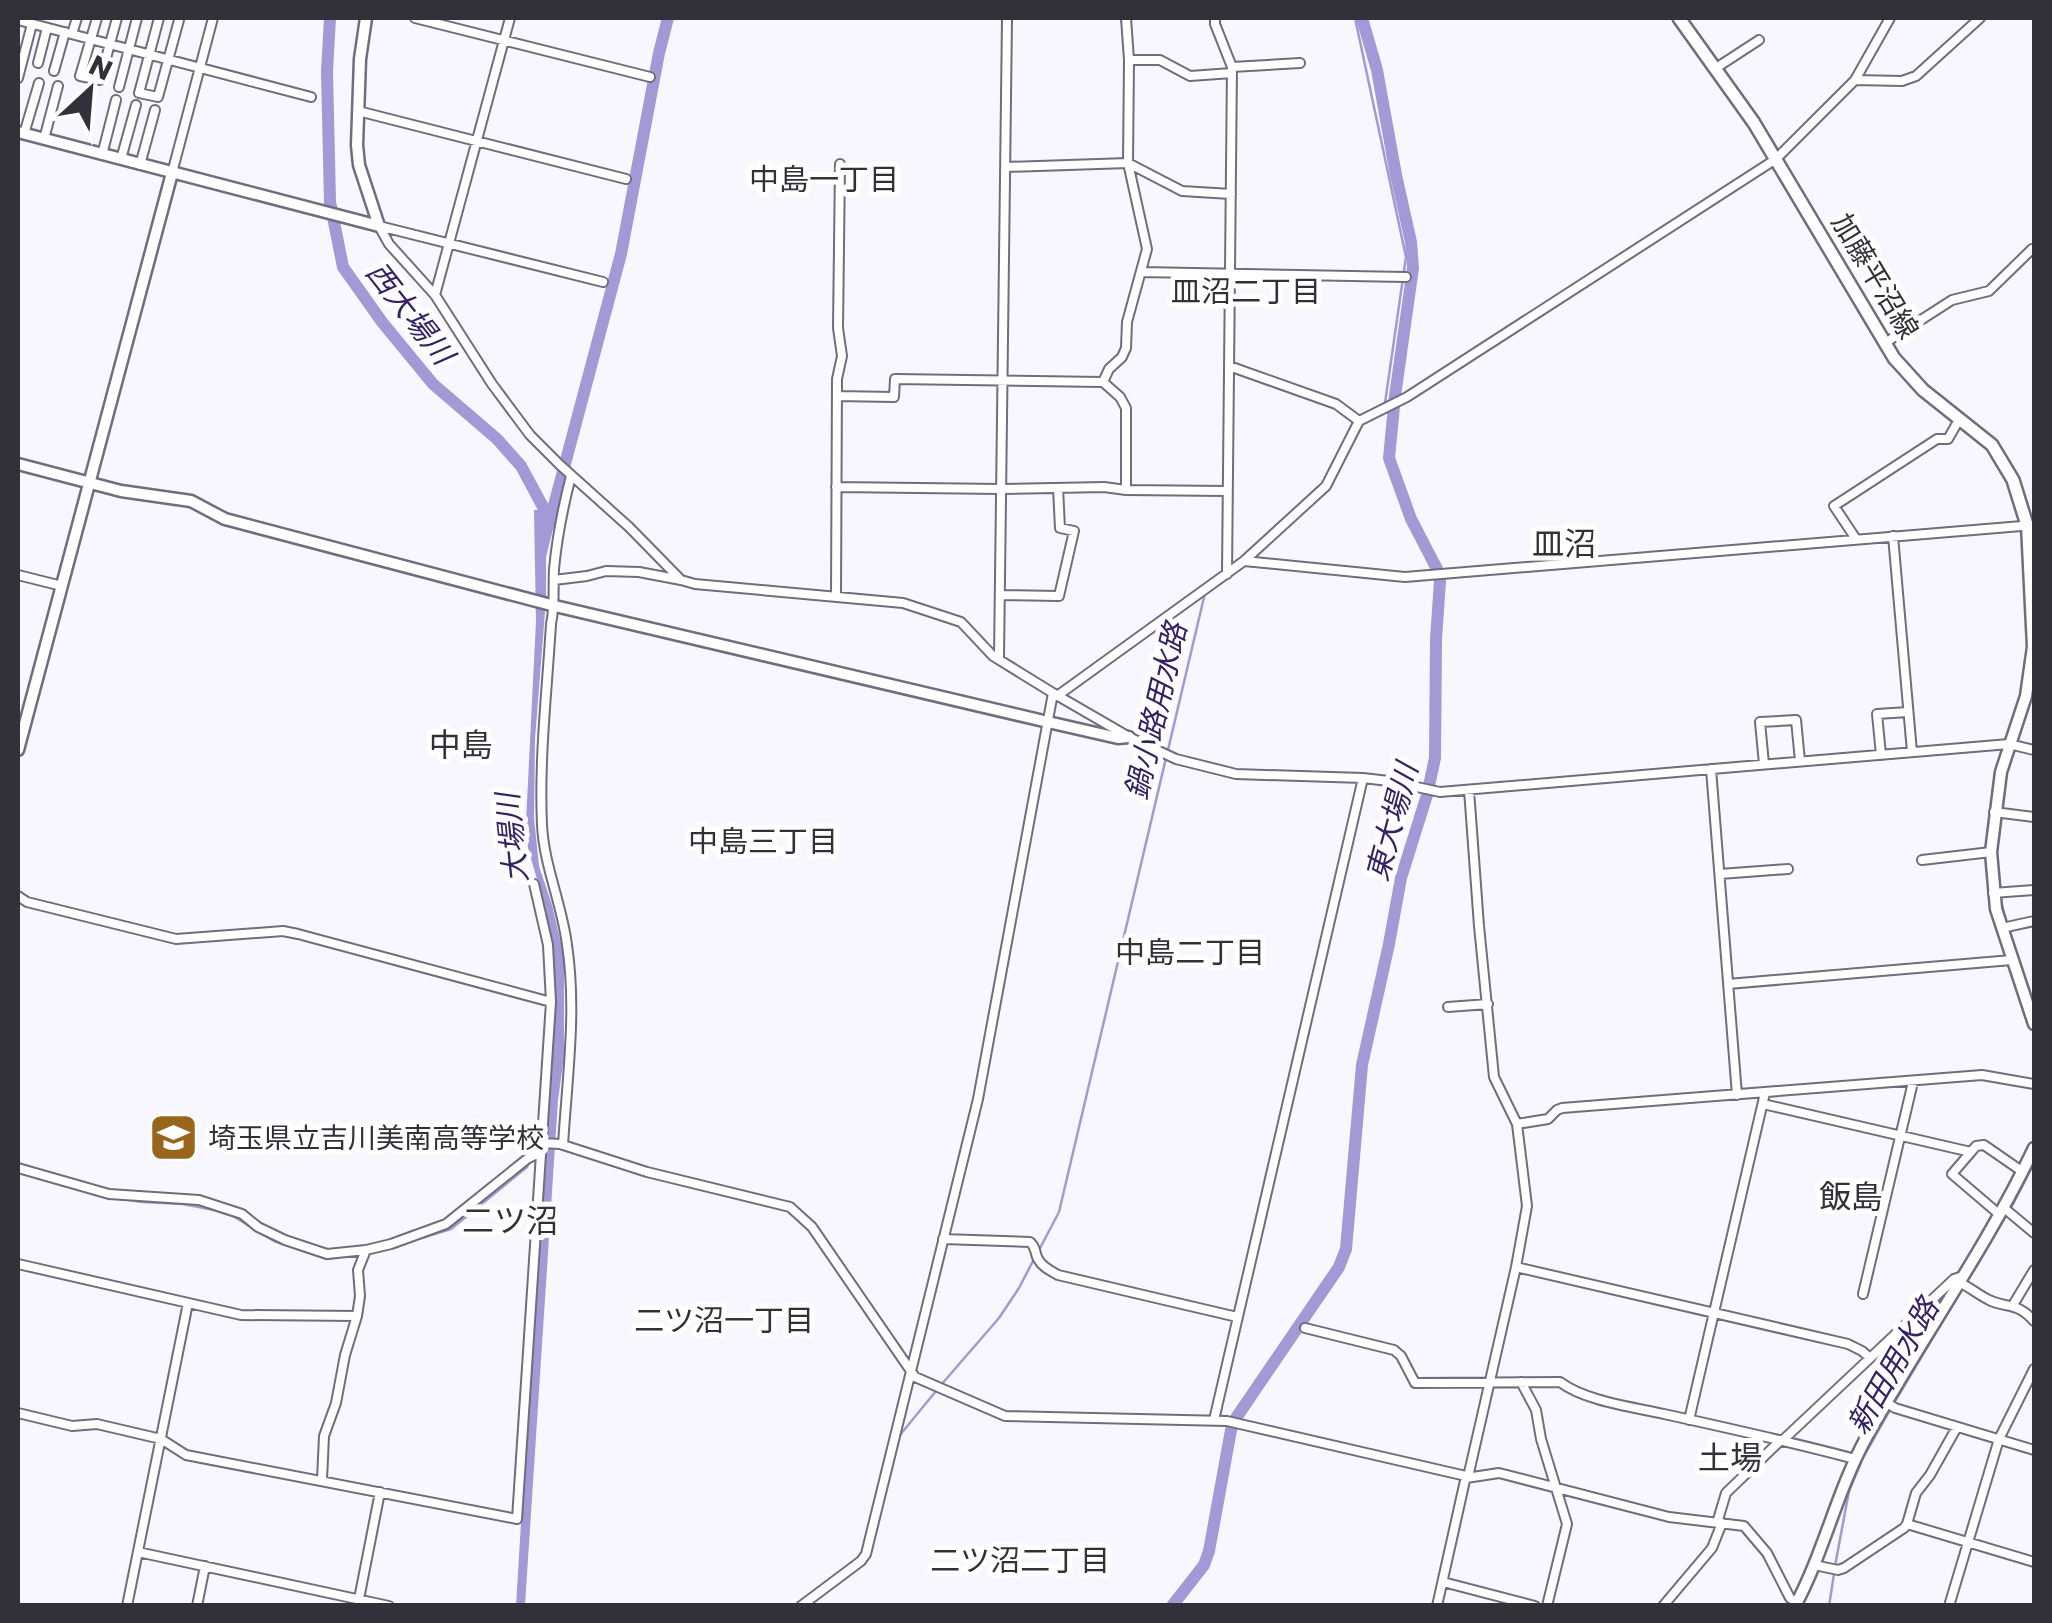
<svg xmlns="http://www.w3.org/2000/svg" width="2052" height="1623" font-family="Poppins,'Noto Sans JP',sans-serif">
	<rect width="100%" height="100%" fill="#f8f7ff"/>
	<path fill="#a299d6" d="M558,509L546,557V599L535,739L534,818L539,866L552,905L564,956V1056L558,1100L525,1605L516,1606L543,1156L556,1002L554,955L545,907L528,848L526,822L536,621L534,510Z"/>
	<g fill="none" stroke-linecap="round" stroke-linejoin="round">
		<path stroke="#a299d6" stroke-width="2.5" d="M1355,18L1406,257L1385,403L1376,408
			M1229,567L1251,550
			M1206,585L1223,571
			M1168,750L1205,593
			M2000,896L2006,922
			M2008,930L2034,1005
			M529,1151L530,1144L538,1126
			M18,1172L31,1175
			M101,1196L142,1202L183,1204L214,1210L233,1216L274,1241L327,1259L355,1255
			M402,1244L451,1229L527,1167L528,1165
			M1038,1252L1059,1212L1166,758
			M941,1385L999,1318L1019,1288L1034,1259
			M1894,1403L2014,1202L2034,1163
			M900,1435L936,1391
			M1835,1566L1849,1491L1863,1458L1890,1410
			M1829,1606L1834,1574"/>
		<path stroke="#a299d6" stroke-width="12" d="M330,18L327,71L330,202L343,267L382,322L433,384L497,439L521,466L549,518L548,525
			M549,524L621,254L659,53L668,18
			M1172,1606L1204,1565L1209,1551L1231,1430L1236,1418L1339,1267L1346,1249L1362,1065L1389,944L1401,878L1427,795L1435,758L1436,639L1440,581L1437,569L1411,519L1389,458L1395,396L1413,268L1411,242L1396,175L1377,70L1362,18"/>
		<defs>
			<path id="minor" d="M97,18L80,76L100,80L117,18
				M159,18L139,93L158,97L179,20
				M415,18L650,77
				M1215,18V24L1232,67L1227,574
				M18,20L311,97
				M72,34L77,18
				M1129,60H1160L1190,76L1232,73
				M38,63L47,28
				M1232,67L1300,63
				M1716,68L1759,40
				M54,71L65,32
				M18,78L32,24
				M1855,80L1902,81L1916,76L1980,18
				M119,87L137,18
				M358,111L626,179
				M24,134L39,83
				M44,139L58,86
				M102,155L116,100
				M121,159L136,105
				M140,165L155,110
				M1006,167L1128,163L1182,191L1231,194
				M172,173L213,18
				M379,226L389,244L435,295L492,384L530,435L560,465L629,527L681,580L695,584L903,603L961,622L993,656L1053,693L1129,737L1176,759L1236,774L1363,778L1389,781L1440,792L2009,744L2034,750
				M379,226L603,282
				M1141,272L1406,277
				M435,295L510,18
				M1885,343L1952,300L1989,291L2032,249
				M1229,366L1336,404L1359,421
				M1103,382L1109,369L1122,357L1126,348L1127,322L1147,249L1128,163L1129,60L1126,18
				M837,396L894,397L895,379L1103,382L1120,397L1126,408V490
				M836,487L1001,489L1104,487L1126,490L1227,491
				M1893,536L1912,752
				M1856,539L1834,506L1937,439H1948L1960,418
				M1244,561L1405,577L2034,525
				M18,575L62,586
				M554,580L587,576L606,571L639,572L681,580
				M1000,595L1059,596L1074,531L1060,528L1058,488
				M836,597L837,379L842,356L838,328L840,164
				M999,658L1007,18
				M1057,696L1244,561L1326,486L1359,421L1407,397L1776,159L1855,80L1890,18
				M1881,755L1877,714L1908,712
				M1764,764L1760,722L1796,720L1800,761
				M1711,769L1737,1095
				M1994,812L2034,817
				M1922,860L1991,852
				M1720,874L1788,869
				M1993,893L2034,890
				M18,896L27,902L176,939L283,931L298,934L551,1002
				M2002,928L2034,921
				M1728,984L2012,960
				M1448,1007L1488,1004
				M1763,1104L1971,1152L1952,1174L2000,1215
				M1517,1124L1548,1119L1557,1110L1562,1108L1982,1075L2034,1084
				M542,1143L560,1144L647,1172L790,1207L812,1227L915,1377L1005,1416L1227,1421L1466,1476L1437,1606
				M563,1145C567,1079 577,1011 567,945C562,904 544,866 542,825C539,758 547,691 551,624C555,606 553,588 554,569C557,537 563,507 571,476
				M1971,1152L1976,1146L1984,1145L2023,1172
				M18,1168L109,1194L199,1200L242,1214L258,1227L285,1240L327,1254L366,1250L391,1244L446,1224L527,1159L541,1152
				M2004,1208L2034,1233
				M943,1239L1030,1242C1037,1248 1034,1252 1038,1259C1042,1267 1051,1271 1058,1275L1237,1317
				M18,1264L241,1315L357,1316L345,1355L336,1403L324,1436L322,1480
				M1516,1267L1848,1344L1862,1351L1870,1358
				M1959,1282C1969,1287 1979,1295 1989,1300C2009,1309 2017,1302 2034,1321
				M1863,1294L1913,1082
				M2013,1305L2034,1270
				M357,1316L360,1296L358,1270L366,1250
				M1305,1328L1394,1350L1401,1356L1415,1383L1560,1382C1585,1401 1633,1407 1664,1414C1728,1428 1792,1442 1855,1459
				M1521,1382L1536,1410L1541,1439L1567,1524L1547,1606
				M1887,1403L1895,1408L2034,1450
				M18,1413L72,1426L97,1424L161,1439L186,1455L517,1519L551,1002L548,945L534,884
				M1214,1420L1363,778
				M1689,1420L1765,1093
				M1783,1440L1954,1279L1963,1276
				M1468,1477L1516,1267L1527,1206L1517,1124L1494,1077L1479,926L1469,790
				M1466,1478L1499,1473L1669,1517L1744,1526L1767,1553L1790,1598L1797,1602
				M1717,1523L1726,1493L1781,1440
				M1907,1524L2034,1562
				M138,1552L389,1606
				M1814,1565L1838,1570L1844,1568L1904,1528L1907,1524L1916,1493L1930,1475L1957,1427
				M1443,1582L1535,1606
				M359,1599L380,1492
				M127,1606L188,1303
				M197,1606L205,1566
				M801,1606L861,1561L866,1554L978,1099L1053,693
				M1663,1606L1712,1548L1722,1523
				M1949,1606L1999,1439L2034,1369"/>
			<path id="tertiary" d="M366,18L360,59L357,145L359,165L379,226
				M18,132L379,226
				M18,464L121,491L191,501L225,519L555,606L1048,722L1118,738L1129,737
				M2027,525L2033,647L2026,696L2001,772L1991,852L1996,909L2034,1024
				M18,750L172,173
				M1795,1606C1824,1552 1837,1491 1866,1438C1920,1340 1986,1249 2034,1148"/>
			<path id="secondary" d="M1679,18L1754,123L1894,358L1923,390L1992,445L2013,480L2027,525"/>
		</defs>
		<use href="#minor" stroke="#6f6d7e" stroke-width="12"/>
		<use href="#tertiary" stroke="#6f6d7e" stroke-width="15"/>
		<use href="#secondary" stroke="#6f6d7e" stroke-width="16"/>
		<use href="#minor" stroke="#fff" stroke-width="8"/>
		<use href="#tertiary" stroke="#fff" stroke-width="10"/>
		<use href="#secondary" stroke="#fff" stroke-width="11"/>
	</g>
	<defs>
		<symbol id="school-square" viewBox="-11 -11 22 22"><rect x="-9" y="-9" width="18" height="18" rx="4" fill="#98661a" stroke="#fff"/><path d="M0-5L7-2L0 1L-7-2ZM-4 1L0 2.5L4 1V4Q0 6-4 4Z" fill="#fff"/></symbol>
	</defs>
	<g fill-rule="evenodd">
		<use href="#school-square" x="146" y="1110" width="55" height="55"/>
	</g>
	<g text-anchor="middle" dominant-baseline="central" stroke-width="10" stroke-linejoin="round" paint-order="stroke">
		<g font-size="28" fill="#323139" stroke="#fff">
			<text transform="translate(1875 276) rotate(59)">加藤平沼線</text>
		</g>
		<g font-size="28" fill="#323139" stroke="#fff" text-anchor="start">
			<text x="208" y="1138">埼玉県立吉川美南高等学校</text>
		</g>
		<g font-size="30" fill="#323139" stroke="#fff">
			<text x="824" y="179">中島一丁目</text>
			<text x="1246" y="291">皿沼二丁目</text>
			<text x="763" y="841">中島三丁目</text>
			<text x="1190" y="952">中島二丁目</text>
			<text x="724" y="1320">二ツ沼一丁目</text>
			<text x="1020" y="1560">二ツ沼二丁目</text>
		</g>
		<g font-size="30" font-style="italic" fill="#352169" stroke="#fff">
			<text transform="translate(410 313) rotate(52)">西大場川</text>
			<text transform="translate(1156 711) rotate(-77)">鍋小路用水路</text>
			<text transform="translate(1392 822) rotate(-75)">東大場川</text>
			<text transform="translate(512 838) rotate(-96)">大場川</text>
			<text transform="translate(1893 1366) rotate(-60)">新田用水路</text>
		</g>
		<g font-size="32" fill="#323139" stroke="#fff">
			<text x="1564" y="543">皿沼</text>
			<text x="461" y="744">中島</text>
			<text x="1851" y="1196">飯島</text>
			<text x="510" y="1220">二ツ沼</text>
			<text x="1730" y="1457">土場</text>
		</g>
	</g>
	<rect width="2052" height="1623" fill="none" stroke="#323139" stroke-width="40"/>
	<g transform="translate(90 90) rotate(26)" stroke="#ffffff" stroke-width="8" paint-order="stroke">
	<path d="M0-8L18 38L0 25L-18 38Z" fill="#323139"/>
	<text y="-15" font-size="28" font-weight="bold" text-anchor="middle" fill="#323139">N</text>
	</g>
</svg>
